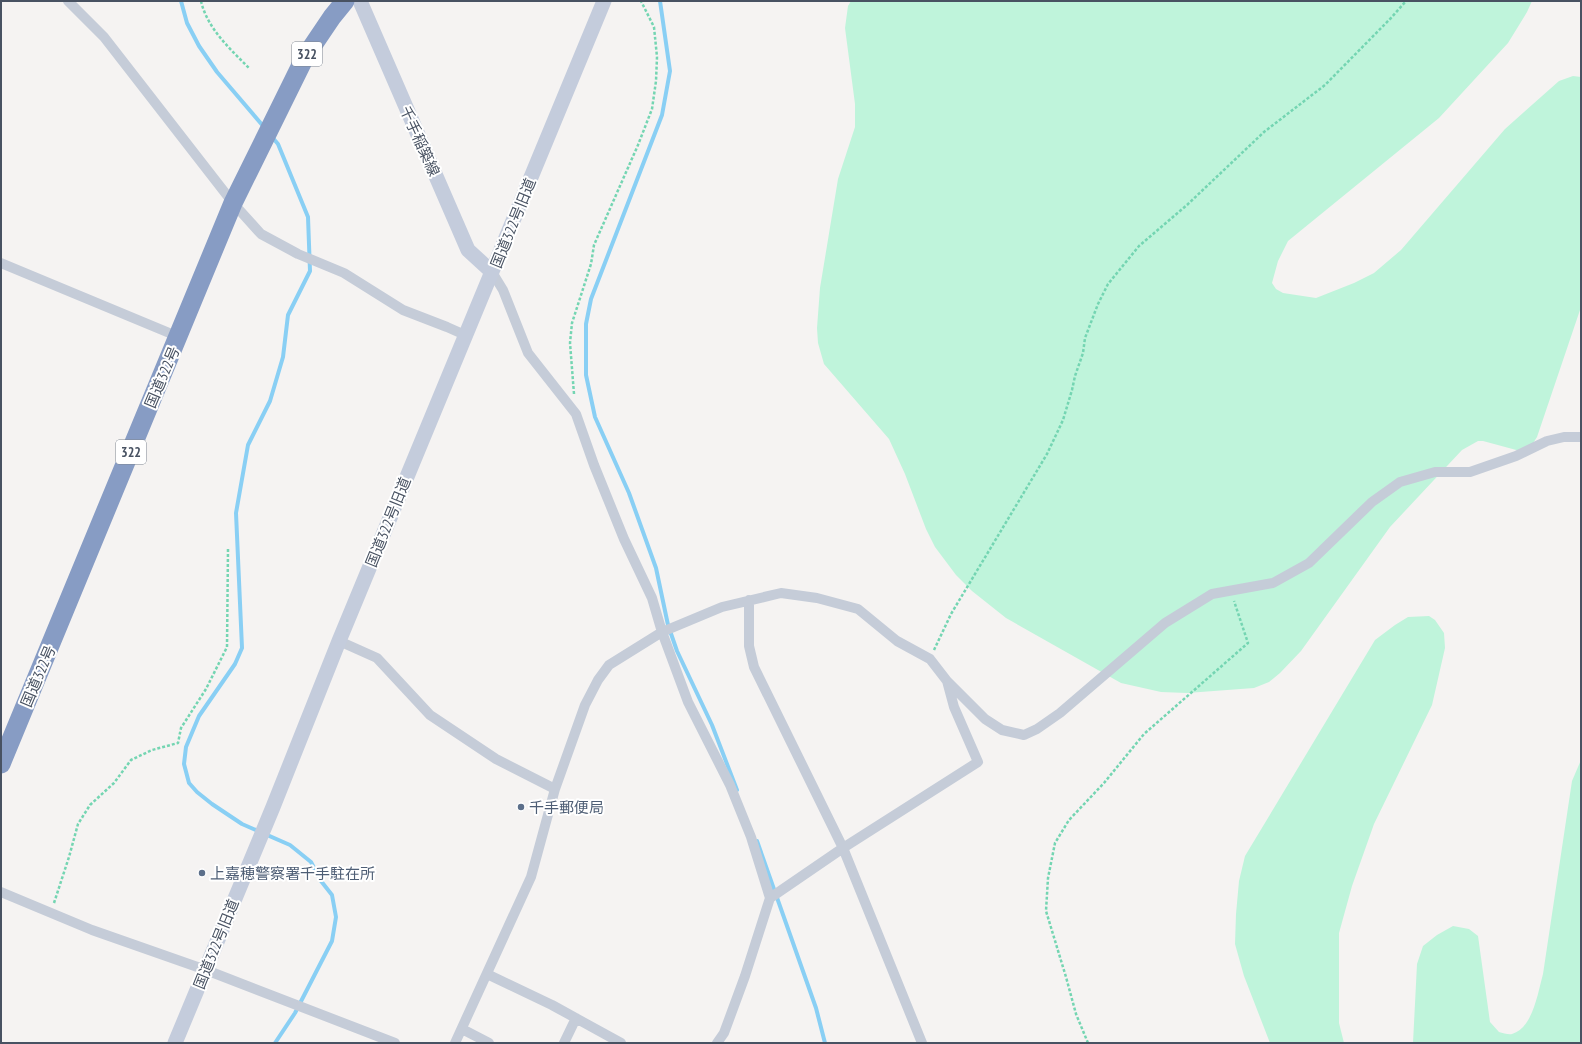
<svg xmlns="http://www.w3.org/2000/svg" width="1582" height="1044" font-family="'PT Sans Narrow','Noto Sans JP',sans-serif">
	<rect width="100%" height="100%" fill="#f5f3f2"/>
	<path fill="#bff4db" d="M851,1H1532L1527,12L1508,43L1439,118L1288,241L1278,261L1272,283L1276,289L1283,293L1316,298L1354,283L1374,273L1401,250L1505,129L1559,81L1573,76L1581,77V307L1537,437L1530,448L1520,451L1483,441H1478L1462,450L1390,527L1301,651L1280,673L1269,682L1254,688L1187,693L1161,692L1121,683L1006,618L972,591L956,575L935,547L926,529L905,474L889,439L824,364L818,343L817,328L820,288L838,179L855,127V104L845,28L848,6Z
		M1429,616L1435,620L1444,633L1445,648L1432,705L1374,824L1352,886L1339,933V1023L1344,1043H1270L1244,976L1235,944L1236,914L1239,881L1245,856L1375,640L1395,625L1408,617Z
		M1581,760V1043H1413L1417,964L1423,946L1437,935L1453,926L1469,929L1478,936L1490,1022L1499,1032C1503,1033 1509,1035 1512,1034C1533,1028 1538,992 1543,974L1572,781Z"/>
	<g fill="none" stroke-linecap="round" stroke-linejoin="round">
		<path stroke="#89cff4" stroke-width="4" d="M181,1L187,23L199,46L217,72L264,127
			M660,1L670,71L662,115L591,299L586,324V375L595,417L629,493L656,568L668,625L677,651L712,725L737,790
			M272,137L278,144L308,217L310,271L288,315L283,357L270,401L248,445L236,513L242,648L235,664L199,716L186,747L184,764L189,783L197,792L212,804L242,824L290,845L311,862L321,881L332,895L336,917L332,941L295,1013L275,1043
			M757,841L816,1008L825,1043"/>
		<path stroke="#74d5b2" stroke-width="2.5" stroke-dasharray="3 2" stroke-linecap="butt" d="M201,1C207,28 230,49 249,68
			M574,394L570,343L572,323L591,264L594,245L638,145L652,109L656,81L657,57L654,27L641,1
			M934,650L951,614L1047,454L1063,420L1072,390L1075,376L1083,353L1085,338L1098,304L1108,284L1139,246L1187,205L1264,132L1325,85L1391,18L1406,1
			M54,903L69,857L78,824L90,805L114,783L131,760L152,750L178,743L181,728L206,689L227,647L228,549
			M1088,1043L1076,1014L1066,977L1046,911L1048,878L1055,843L1069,820L1104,783L1144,734L1248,643L1234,601"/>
		<path stroke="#c5ccd8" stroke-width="10" d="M68,1L104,37L233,203L261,234L298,254L344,273L403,310L447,327L465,335
			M1,263L179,337
			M492,272L503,290L528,353L576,414L594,465L624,539L652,598L662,632L688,702L730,785L751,837L770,898
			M749,600V646L754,667L843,848L922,1043
			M339,641L377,658L430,715L496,759L555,789
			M1,892L92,930L206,970L395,1043
			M487,974L552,1005L621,1043
			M462,1029L489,1043
			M455,1043L531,877L555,789L585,705L598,680L609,665L662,632L722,607L781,593L817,598L858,609L897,641L930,659L947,681L985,719L1002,730L1024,735L1037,729L1060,713L1165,623L1212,594L1273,583L1309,563L1372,502L1400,482L1435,472H1470L1516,456L1547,441L1564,437H1581
			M564,1043L576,1018
			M717,1043L724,1033L745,976L770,898L843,848L978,762L954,707L947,681"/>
		<path stroke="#c4ccdc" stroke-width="15" d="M360,1L468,250L492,272
			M175,1043L273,807L339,641L604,1"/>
		<path stroke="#879cc4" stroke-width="19" d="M1,764L233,203L305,57L332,17L345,1"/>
	</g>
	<g fill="#5c6f8a" stroke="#fff" stroke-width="1.5">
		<circle cx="521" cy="807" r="4"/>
		<circle cx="202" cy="873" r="4"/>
	</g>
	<g text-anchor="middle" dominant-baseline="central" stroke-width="4" stroke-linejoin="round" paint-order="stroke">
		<g fill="#fff" stroke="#7f8691" stroke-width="1">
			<rect x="292" y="42" width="30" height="24" rx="3"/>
			<rect x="116" y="440" width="30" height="24" rx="3"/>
		</g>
		<g font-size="14" font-weight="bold" fill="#485262">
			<text x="307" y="54">322</text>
			<text x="131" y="452">322</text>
		</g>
		<g font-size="15" fill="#485262" stroke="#fff">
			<text transform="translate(420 141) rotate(66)">千手稲築線</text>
			<text transform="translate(513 223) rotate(-68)">国道322号旧道</text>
			<text transform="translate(162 377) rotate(-67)">国道322号</text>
			<text transform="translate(388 522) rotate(-68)">国道322号旧道</text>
			<text transform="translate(38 676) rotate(-67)">国道322号</text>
			<text transform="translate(216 944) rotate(-68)">国道322号旧道</text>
		</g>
		<g font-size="15" fill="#4e5e75" stroke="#fff" text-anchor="start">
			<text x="529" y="807">千手郵便局</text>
			<text x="210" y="873">上嘉穂警察署千手駐在所</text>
		</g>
	</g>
	<rect width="1582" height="1044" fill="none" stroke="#485262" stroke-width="4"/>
</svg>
